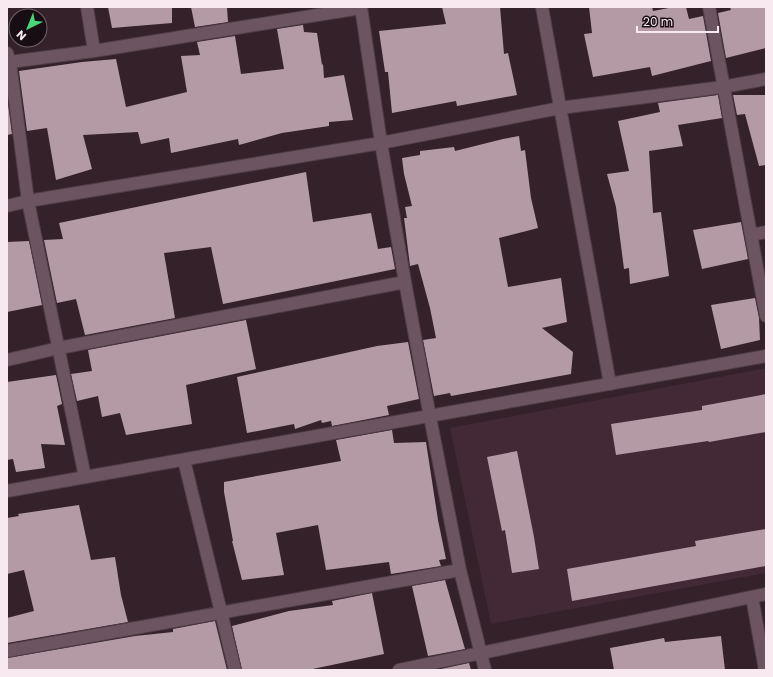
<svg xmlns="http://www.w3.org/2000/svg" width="773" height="677" font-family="Poppins,sans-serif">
	<rect width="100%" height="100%" fill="#35212a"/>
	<path fill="#432835" d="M766,368V573L491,624L450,428Z"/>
	<path fill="#b49aa5" d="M108,7H172V23L112,28Z
		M191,7H227L228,22L195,27Z
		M442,7H500L504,54L508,53L517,95L457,106L456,101L392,113L388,72H385L379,31L446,24Z
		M589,7H652L653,11L674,7H686L689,19L703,16L711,61L652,76L650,67L593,77L584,34L592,33Z
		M730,7H766V48L726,58L718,13L731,10Z
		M303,25L304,32L317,33L322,65L323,64L324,78L344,75L353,120L329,122V126L282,133L239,145L238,139L171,153L169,138L141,144L138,132L83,135L92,169L56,180L47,128L27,131L19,71L82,62L116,59L126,107L187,92L181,56L200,55L197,42L235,36L241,74L284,69L277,29Z
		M718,95L722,118L678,125L683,146L649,151L653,213L661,212L669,276L630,284L629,268L624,269L616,207L607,174L629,171L618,121L660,112L658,103Z
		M733,95H766V165L759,166L745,114L737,115Z
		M7,97L12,134L7,135Z
		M519,136L521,151L525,150L531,198L538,228L499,238L508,287L561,278L567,322L542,328L573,352L571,374L451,396L450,393L434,396L423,340L436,338L430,308L418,264L410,266L404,218H407L405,207L412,206L404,174L402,158L420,155V151L454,147L455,151L503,139Z
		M306,172L313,222L371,213L378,249L391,247L395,269L223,304L211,247L164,253L175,318L85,335L76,299L57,303L44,240L63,239L59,223Z
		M741,222L748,259L702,269L693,230Z
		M29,241L42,305L7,312V242Z
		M755,298L759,318L760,340L721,349L711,305Z
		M246,320L256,369L186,385L192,424L126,435L120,413L102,417L98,396L77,401L71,374L92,371L88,350Z
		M408,342L419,399L387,406L389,415L332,426L331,421L322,423L321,420L295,429L294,424L247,433L237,377L377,346Z
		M56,375L62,404L57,406L65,445L41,444L45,468L16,472L13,459L7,460V382Z
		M766,394V432L709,442L708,441L616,455L611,424L702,410V406Z
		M392,430L394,443L426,442L438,520L446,559L439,560L441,566L391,574L389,562L326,570L318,525L276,533L284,575L242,580L232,541H233L224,492V482L341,461L336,440Z
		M517,451L534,537L539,569L512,573L505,530L502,531L487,457Z
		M79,505L91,560L115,557L121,595L128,622L7,643V618L34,611L24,570L7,574V518L19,516L18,514Z
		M766,529V566L572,601L567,569L696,546L695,541Z
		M445,580L465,649L428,656L412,586Z
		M372,593L384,654L308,670H242L232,626L289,611L333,605L332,601Z
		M215,621L227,670H7V658L135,636L173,632V629Z
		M721,636L725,670H614L610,648L664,638L665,642Z
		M469,663L471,670H436Z"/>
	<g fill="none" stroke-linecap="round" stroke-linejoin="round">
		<defs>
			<path id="street" d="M87,7L94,51
				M361,7L381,143L405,282L430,417L460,570L485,670
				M542,7L610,384
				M709,7L766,316
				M7,53L10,62L28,201L85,477
				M10,62L94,51L361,8
				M7,206L28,201L381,143L560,108L723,87L766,79
				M751,235L766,232
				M7,360L59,348L405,282
				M184,460L235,670
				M7,491L766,356
				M752,597L765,670
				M7,651L460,570
				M399,670L766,594"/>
		</defs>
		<use href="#street" stroke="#503d46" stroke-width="14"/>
		<use href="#street" stroke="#6c5560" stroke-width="12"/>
	</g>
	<rect width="773" height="677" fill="none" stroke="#f7e9ef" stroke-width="16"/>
	<g transform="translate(28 28) rotate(223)"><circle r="19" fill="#170d12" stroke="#71656a"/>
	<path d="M0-3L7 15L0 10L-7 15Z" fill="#47d779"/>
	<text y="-6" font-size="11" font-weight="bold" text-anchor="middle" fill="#f7e9ef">N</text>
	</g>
	<path d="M637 26v6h81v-6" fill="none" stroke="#f7e9ef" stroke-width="2"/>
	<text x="643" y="26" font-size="12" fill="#f7e9ef" stroke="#170d12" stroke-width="3" paint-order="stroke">20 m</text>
</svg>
